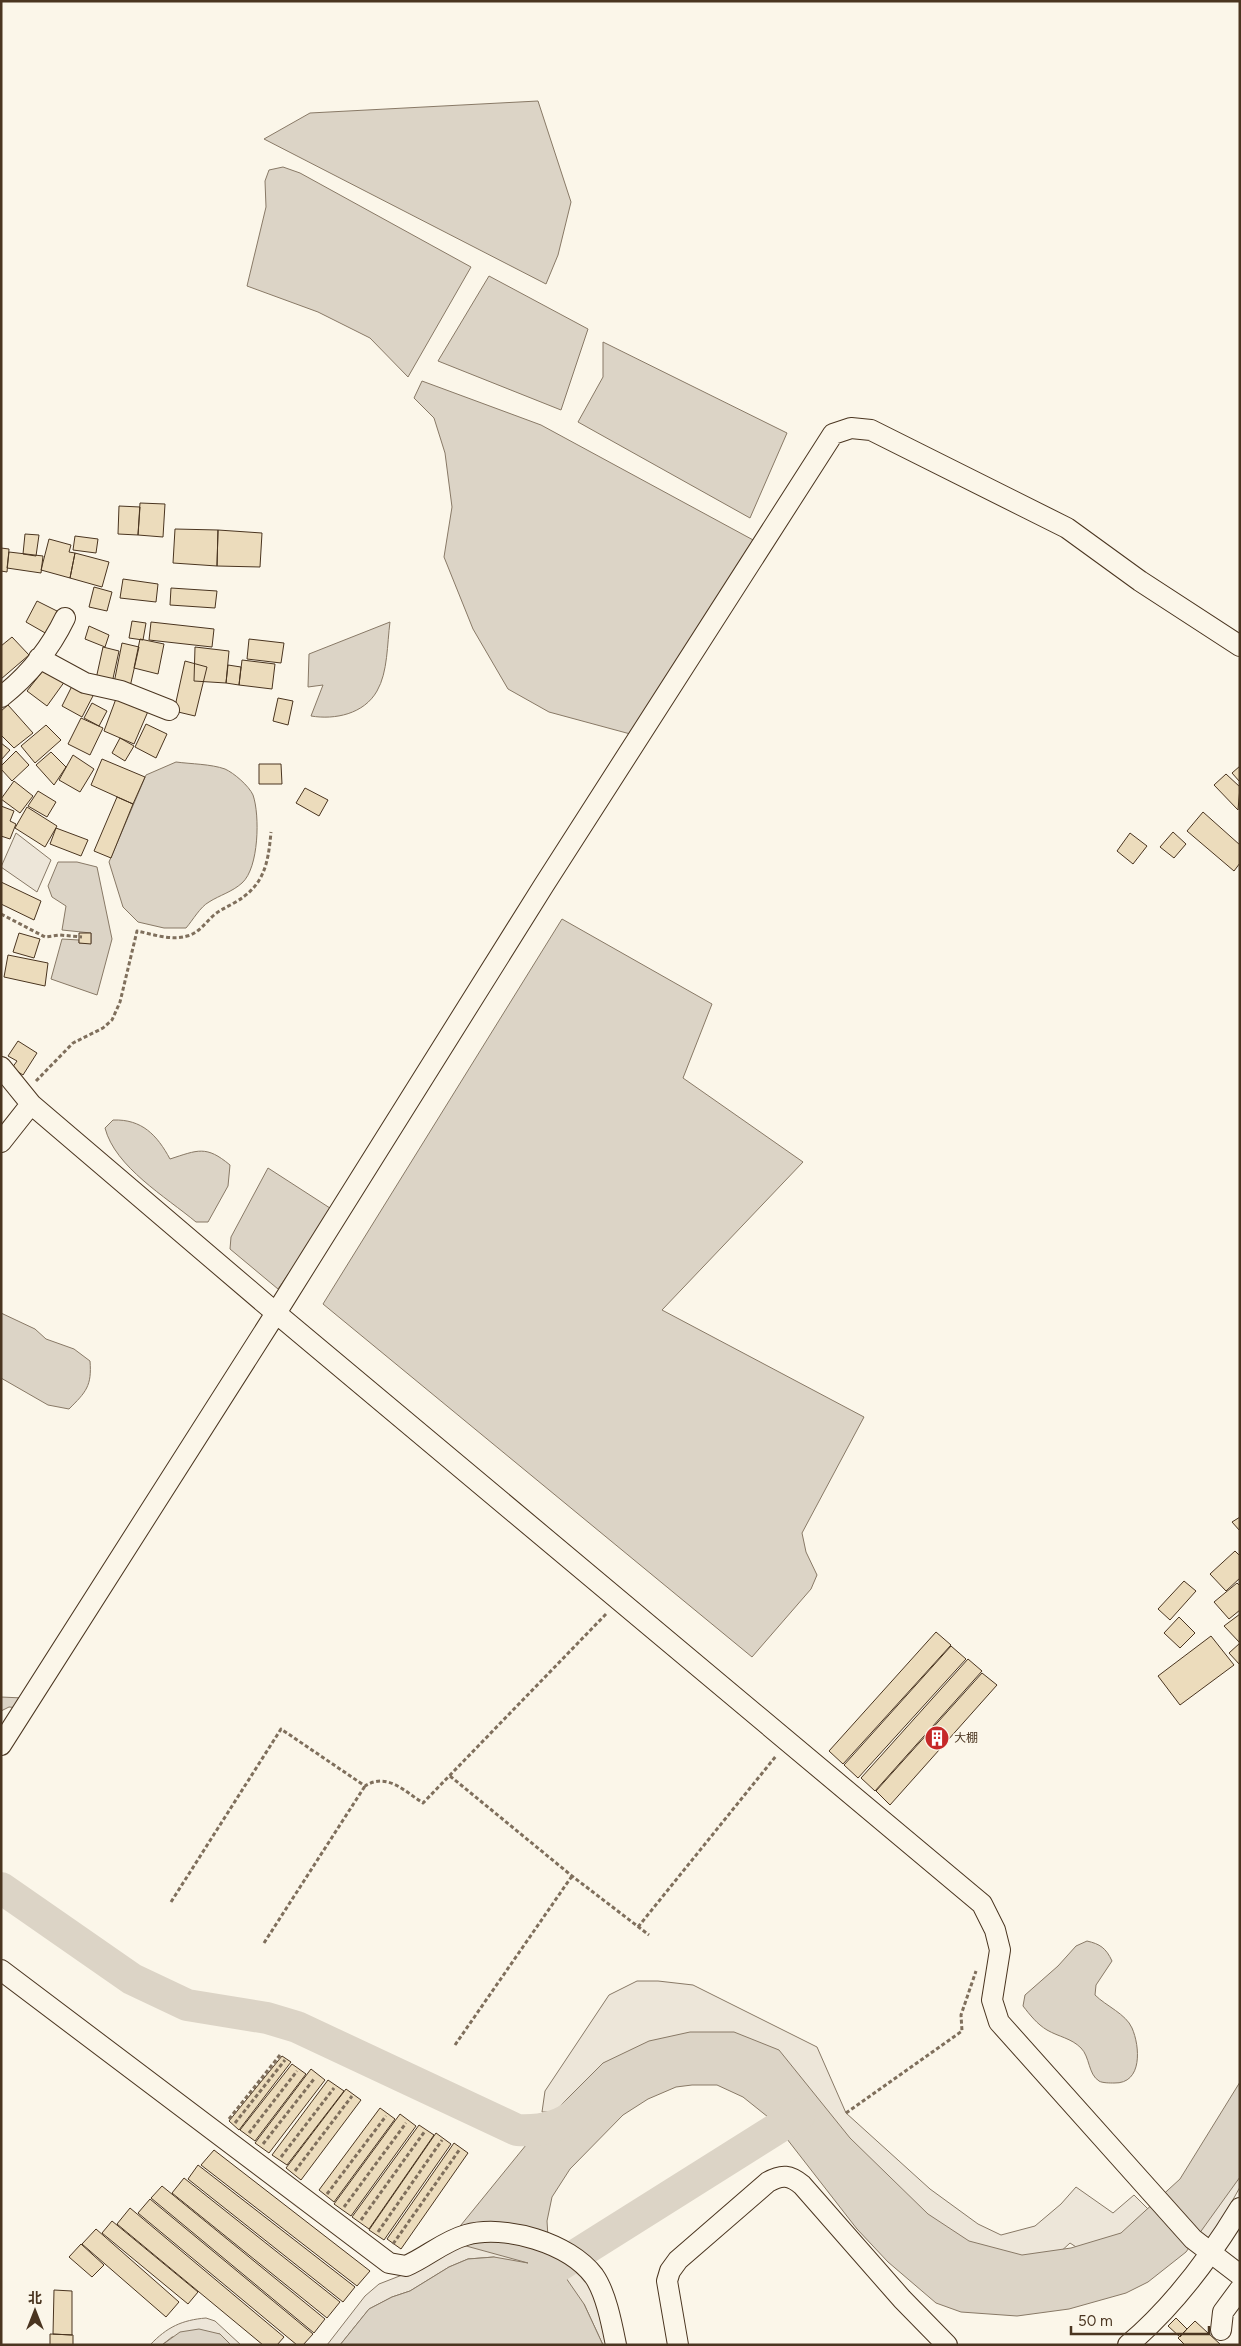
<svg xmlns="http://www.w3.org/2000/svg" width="1241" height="2346" font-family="Figtree,'Noto Sans SC',sans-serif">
	<rect width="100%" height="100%" fill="#fbf6e9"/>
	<path fill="#ede6d9" stroke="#887966" d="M16,833L51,860L37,892L1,867Z
		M637,1981H658L693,1985L817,2047L846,2113L930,2189L978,2224L1001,2235L1035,2226L1061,2204L1076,2187L1113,2213L1134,2195L1165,2226L1090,2256L1070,2243L1032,2278L953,2259L772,2063L558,2112H542L545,2091L609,1995Z
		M1240,2138V2187L1209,2243L1195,2236Z
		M453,2244L537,2246L577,2267L591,2287L611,2345H603L584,2304L494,2257L468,2259L449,2267L410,2291L392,2297L369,2309L340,2345H327L365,2296L379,2284L415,2270Z
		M206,2318L215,2321L241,2345H231L220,2334L172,2337L162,2345H150C167,2327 182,2320 206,2318Z"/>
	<path fill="#dcd4c6" stroke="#887966" d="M538,101L571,202L558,255L546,284L264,139L310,113Z
		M283,167L300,173L471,267L408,377L370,338L318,312L247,286L266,207L265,181L269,170Z
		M489,276L588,329L561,410L438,361Z
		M603,342L787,433L750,518L578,422L603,377Z
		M422,381L541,425L755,541L634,735L549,712L508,689L473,629L444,557L452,507L445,453L434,418L414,398Z
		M390,622C387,644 388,672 377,691C364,714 335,720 311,716L323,685L308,687L309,654Z
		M176,762C191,764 211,764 225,769C234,773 249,786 253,795C260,815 259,868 242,883C232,892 220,895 209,902C200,907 193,920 186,928H164L138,922L123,907L109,862L146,775Z
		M58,862H77L97,867L112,939L97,995L51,979L62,939L79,940V943H91V933L62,930L66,906L52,897L48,886Z
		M562,919L712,1004L683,1078L803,1162L662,1310L864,1417L802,1533L806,1552L817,1575L811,1589L752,1657L323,1304Z
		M113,1120C142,1119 157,1135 170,1159C198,1150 206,1145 230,1165L228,1186L208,1222H196C166,1197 115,1167 105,1128Z
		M268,1168L333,1210L278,1289L230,1249L231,1237Z
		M1,1313L35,1329L46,1339L74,1349L90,1361C92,1386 86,1392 69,1409L48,1405L1,1378Z
		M1,1697L23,1698L19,1708L9,1707L1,1711Z
		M1087,1941C1100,1944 1106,1948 1112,1961L1096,1985L1095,1995C1106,2006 1126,2014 1132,2028C1140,2046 1143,2084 1114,2083C1110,2083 1102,2083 1099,2081C1088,2074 1090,2057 1081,2048C1071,2038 1059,2037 1047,2030C1037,2024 1030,2015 1023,2006L1025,1995L1058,1966L1076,1946Z
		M690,2032H734L779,2050L850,2138L928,2214L969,2241L1022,2255L1071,2248L1121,2233L1180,2179L1240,2082V2177L1186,2252L1148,2282L1126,2293L1069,2309L1017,2316L961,2312L936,2303L888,2262L857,2229L773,2121L743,2097L717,2085H692L676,2087L648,2099L623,2115L570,2169L552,2197L547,2221L550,2269L566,2278L584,2304L603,2345H340L369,2309L392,2297L410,2291L449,2267L468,2259L494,2257L528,2263L448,2241L548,2118L603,2063L649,2041Z
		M199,2329L220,2334L231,2345H162L180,2332Z"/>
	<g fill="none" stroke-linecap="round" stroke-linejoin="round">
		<path stroke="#dcd4c6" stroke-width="32" d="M1,1888L132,1979L187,2005L267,2018L297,2027L517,2130C538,2131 561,2128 577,2112
			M514,2294L800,2114"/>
	</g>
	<path fill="#ecdcbc" stroke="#4a3520" d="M140,503L165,504L163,537L138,535Z
		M119,506L140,507L138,535L118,534Z
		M175,529L218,530L217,566L173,563Z
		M218,530L262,533L260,567L217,566Z
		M25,534L39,535L36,556L23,554Z
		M75,536L98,539L96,553L73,550Z
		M49,539L71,545L69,552L75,553L70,578L41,570Z
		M1,548L9,549L7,572L1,571Z
		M9,552L43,556L41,573L7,568Z
		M75,553L109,562L102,587L70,578Z
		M123,579L158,584L156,602L120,598Z
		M94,587L112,592L107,611L89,607Z
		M171,588L217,591L215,608L170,605Z
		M37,601L59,612L47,634L26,622Z
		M132,621L146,623L143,640L129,638Z
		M151,622L214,629L212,647L149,640Z
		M89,626L109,635L105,647L85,639Z
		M12,637L29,655L1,679V646Z
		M140,639L164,644L158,674L134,668Z
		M249,639L284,643L281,663L247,659Z
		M122,643L139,647L130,687L114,683Z
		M103,647L119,651L112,683L96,679Z
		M195,647L229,651L226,683L194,681Z
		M242,660L275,664L272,689L239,685Z
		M185,661L207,667L195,716L174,711Z
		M228,665L241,667L239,685L226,683Z
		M45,668L65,681L47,706L27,691Z
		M74,682L95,692L82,717L62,706Z
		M117,696L149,709L134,744L104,731Z
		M278,698L293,701L288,725L273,721Z
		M92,703L107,711L99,726L84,718Z
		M8,705L33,733L14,748L1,735V711Z
		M81,718L103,728L90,755L68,744Z
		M146,724L167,734L156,758L135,747Z
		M46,725L61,740L35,763L21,746Z
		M120,738L134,746L125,761L112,753Z
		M1,743L10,750L1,760Z
		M16,751L29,765L12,781L1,769V766Z
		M51,752L66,767L54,785L36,765Z
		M73,755L94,769L80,792L59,780Z
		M102,759L145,777L133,804L91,785Z
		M259,764H281L282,784H259Z
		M1240,766V782L1232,773Z
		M1226,774L1240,787L1238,810L1214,785Z
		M14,781L33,796L20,813L1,799Z
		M305,788L328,800L319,816L296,803Z
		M38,791L56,802L47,817L28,806Z
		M117,797L133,804L111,858L94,851Z
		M1,806L14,811L10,821L16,824L10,839L1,836Z
		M27,807L57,826L45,847L15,828Z
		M1203,812L1240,845V863L1234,871L1187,831Z
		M56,828L88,840L81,856L50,844Z
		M1173,832L1186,844L1174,858L1160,847Z
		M1130,833L1147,846L1133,864L1117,851Z
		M1,882L41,901L34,920L1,904Z
		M19,933L40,939L34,958L13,952Z
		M79,933H91V944L79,943Z
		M8,955L48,963L45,986L4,977Z
		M18,1041L37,1053L23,1075L12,1068L17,1061L8,1056Z
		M1240,1517V1531L1232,1522Z
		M1235,1551L1240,1556V1578L1226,1591L1210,1574Z
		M1184,1581L1196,1591L1170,1620L1158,1609Z
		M1237,1583L1240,1586V1610L1229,1619L1214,1602Z
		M1240,1614V1643L1224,1626Z
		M1179,1617L1195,1633L1180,1648L1164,1633Z
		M936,1632L951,1645L843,1764L829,1751Z
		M1211,1636L1234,1665L1180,1705L1158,1676Z
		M1240,1643V1665L1229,1653Z
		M951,1646L966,1659L858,1778L844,1765Z
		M968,1659L982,1671L875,1791L861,1778Z
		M982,1673L997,1685L890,1805L876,1791Z
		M282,2056L291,2062L239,2130L229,2121Z
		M292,2064L306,2074L255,2141L240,2130Z
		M311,2069L325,2080L269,2153L255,2143Z
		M328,2080L344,2091L287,2165L272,2155Z
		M346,2089L361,2100L301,2180L286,2168Z
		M380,2108L395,2119L334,2202L319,2190Z
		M400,2114L416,2126L351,2216L334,2204Z
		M419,2125L434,2135L369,2229L352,2217Z
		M436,2133L451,2144L384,2240L369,2230Z
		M454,2143L468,2153L401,2249L387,2239Z
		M214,2150L370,2271L357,2286L201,2165Z
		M198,2165L355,2287L343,2302L188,2179Z
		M184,2178L340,2302L327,2318L172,2193Z
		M162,2186L325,2319L314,2333L151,2198Z
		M150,2199L313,2334L303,2345H297L138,2213Z
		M130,2208L284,2337L277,2345H263L117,2224Z
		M112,2221L198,2292L188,2304L102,2233Z
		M96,2229L179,2302L166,2317L82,2244Z
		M81,2244L104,2265L92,2277L69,2257Z
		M54,2290L72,2291V2335L53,2334Z
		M1176,2318L1187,2329L1180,2337L1168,2326Z
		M1195,2321L1221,2345H1185L1178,2338Z
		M50,2334L73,2335V2345H50Z"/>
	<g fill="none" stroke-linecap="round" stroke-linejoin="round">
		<defs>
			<path id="minor" d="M39,658L85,683L121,691L169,710
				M1,697C28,676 50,649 65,618
				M1,1067L31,1104L276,1313L982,1904L995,1930L1000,1950L992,2000L999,2022L1193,2239L1240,2275
				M1,1142L31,1104
				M1,1745L276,1313L544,885L833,434L851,428L871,430L1067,528L1140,581L1240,646
				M1,1970L389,2263L406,2266C427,2257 444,2241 466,2235C505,2224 569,2243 594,2276C606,2293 612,2325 616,2345
				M1221,2330L1223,2312L1240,2289
				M678,2345L667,2281L670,2271L678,2260L768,2182C782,2174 790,2175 802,2185L902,2299L947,2345
				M1128,2345C1174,2306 1209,2259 1240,2208"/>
		</defs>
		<use href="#minor" stroke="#4a3520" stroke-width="22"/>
		<path stroke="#7f6f5c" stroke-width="3" stroke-dasharray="4 2.5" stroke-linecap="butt" d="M1,914L45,937L60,935L82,937
			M36,1081L73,1043L103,1028L112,1020L120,1002L137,931C152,934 171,941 187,936C199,933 205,923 214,915C220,910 227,907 234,903C264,886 268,865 271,832
			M450,1776L572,1876L649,1935
			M171,1902L281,1729L365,1786C387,1772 404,1791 423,1803L607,1613
			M638,1927L776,1756
			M264,1943L365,1786
			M455,2045L572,1876
			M846,2113L962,2031L961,2015L976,1971
			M229,2119L280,2055
			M235,2123L285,2060
			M249,2133L297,2071
			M263,2144L314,2079
			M281,2157L334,2088
			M295,2171L352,2096
			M327,2194L386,2116
			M344,2207L406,2123
			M361,2220L425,2131
			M378,2232L442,2140
			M393,2244L460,2149"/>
		<use href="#minor" stroke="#fbf6e9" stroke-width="20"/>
	</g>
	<defs>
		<symbol id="building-disc" viewBox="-11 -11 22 22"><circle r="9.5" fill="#c62828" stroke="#fbf6e9"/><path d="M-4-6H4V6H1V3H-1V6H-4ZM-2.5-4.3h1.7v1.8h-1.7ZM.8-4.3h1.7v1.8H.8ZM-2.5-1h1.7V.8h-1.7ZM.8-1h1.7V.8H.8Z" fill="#fff"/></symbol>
	</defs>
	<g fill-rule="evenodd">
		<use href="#building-disc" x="923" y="1724" width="28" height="28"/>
	</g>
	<g text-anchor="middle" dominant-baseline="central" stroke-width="4" stroke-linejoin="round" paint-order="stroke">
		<g font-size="12" fill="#4a3520" stroke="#fbf6e9" text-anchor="start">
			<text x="954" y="1738">大棚</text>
		</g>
	</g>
	<rect width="1241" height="2346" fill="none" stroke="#4a3520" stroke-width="5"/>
	<g transform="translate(35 2311)" stroke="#fbf6e9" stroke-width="4" paint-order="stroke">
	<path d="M0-4L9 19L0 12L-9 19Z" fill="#4a3520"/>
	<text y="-8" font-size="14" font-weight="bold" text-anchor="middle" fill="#4a3520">北</text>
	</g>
	<path d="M1071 2326v8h138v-8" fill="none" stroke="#4a3520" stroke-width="2.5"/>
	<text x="1078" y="2326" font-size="15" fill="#4a3520" stroke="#fbf6e9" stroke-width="4" paint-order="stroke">50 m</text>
</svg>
